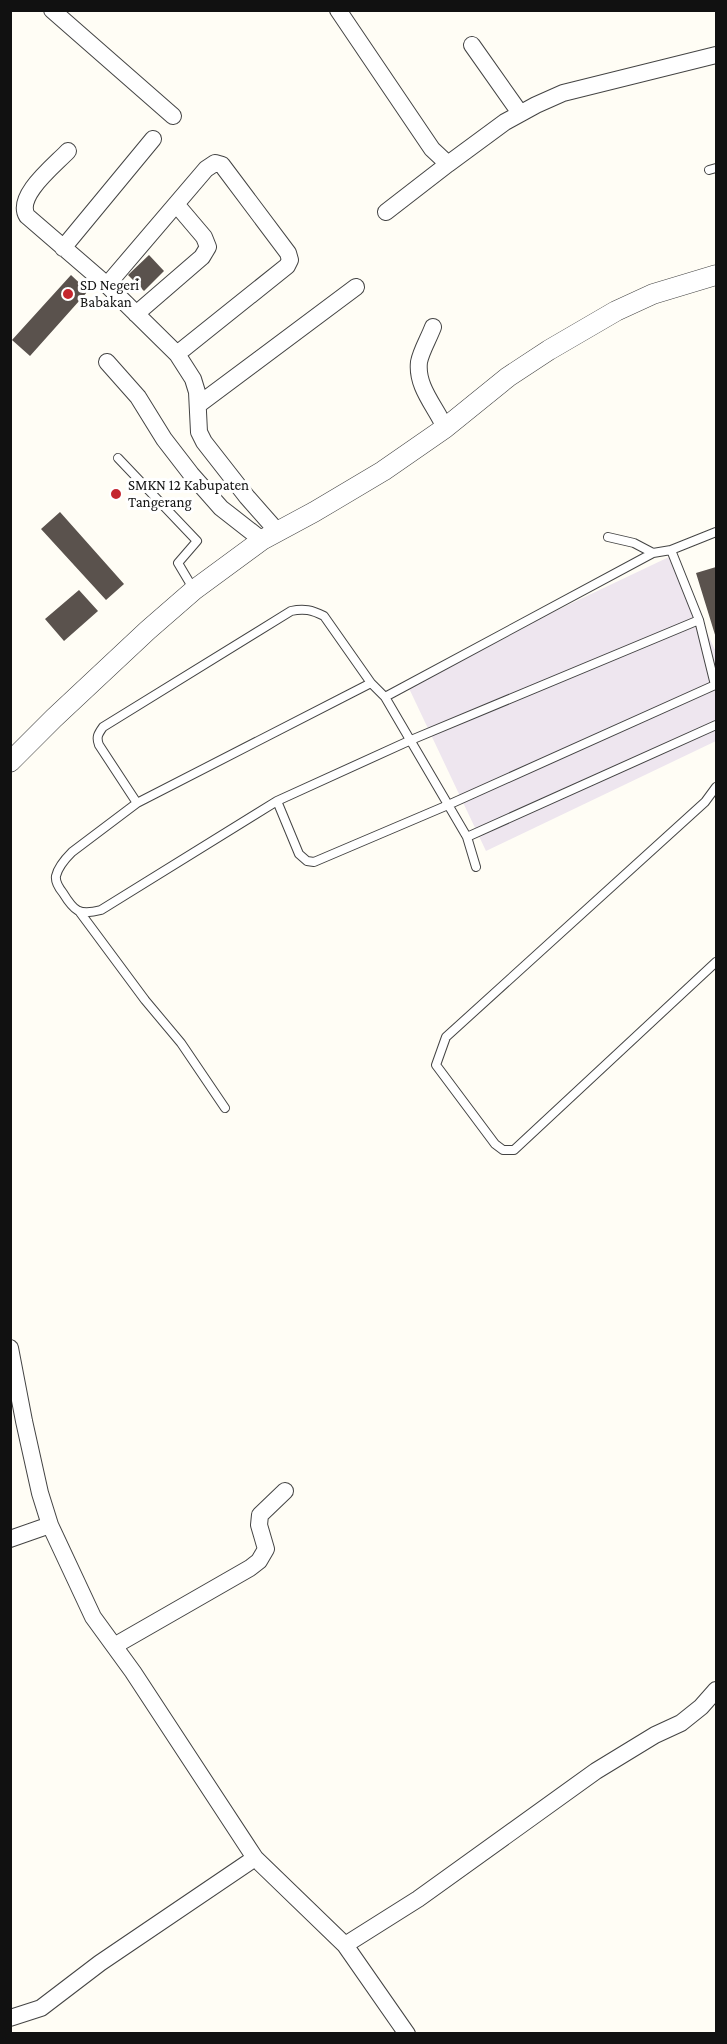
<svg xmlns="http://www.w3.org/2000/svg" width="727" height="2044" font-family="'Crimson Pro',serif">
	<rect width="100%" height="100%" fill="#fffdf5"/>
	<path fill="#eee6ef" d="M671,556L716,652V741L486,851L406,682Z"/>
	<path fill="#5a524d" d="M149,255L164,271L144,291L128,275Z
		M71,275L88,291L30,356L12,340Z
		M60,512L124,584L106,600L41,529Z
		M716,567V638L696,573Z
		M79,590L98,611L64,641L45,619Z"/>
	<g fill="none" stroke-linecap="round" stroke-linejoin="round">
		<defs>
			<path id="service" d="M709,170L716,168
				M118,458L197,541L178,563L194,590
				M608,537L634,543L653,553
				M371,683L137,803L72,852C66,858 58,867 56,876C55,882 59,888 63,893C74,911 79,916 101,910L277,801L411,740L699,620
				M385,697L653,553L671,550L716,532
				M716,787L705,802L446,1037L436,1065L495,1144L503,1150H514L716,962
				M277,801L299,854L307,861L314,862L448,805L715,685L699,620L671,550
				M137,803L99,745C96,737 98,734 103,727L291,611C304,608 312,610 324,616L371,683L385,697L467,837L476,867
				M467,837L716,725
				M79,911L145,1000L181,1043L225,1108"/>
			<path id="minor" d="M52,10L173,116
				M338,10L432,149L448,164L505,122L536,105L563,93L716,55
				M472,45L520,113
				M68,151C55,165 15,196 27,216L107,285L177,354L193,379L197,392L199,432L204,442L247,497L277,531
				M386,212L448,164
				M63,248L153,139
				M107,285L206,169L215,163L222,165L288,253L290,260L287,266L177,354
				M136,314L202,257L208,247L204,237L176,204
				M433,327C429,338 421,351 419,362C416,387 436,407 445,428
				M107,362L138,397L164,439L191,474L221,508L262,540
				M198,405L356,287
				M10,1348L24,1421L40,1493L50,1525L93,1617L133,1672L255,1858L345,1945L407,2034
				M10,1539L50,1525
				M114,1646L250,1568L259,1561L266,1549L259,1525L260,1515L285,1491
				M345,1945L418,1899L596,1771L655,1735L681,1723L701,1707L716,1690
				M10,2018L41,2008L100,1963L255,1858"/>
			<path id="tertiary" d="M10,762L54,718L148,630L194,590L262,540L314,512L383,471L445,428L508,377L549,350L616,311L653,294L716,275"/>
		</defs>
		<use href="#service" stroke="#444" stroke-width="10"/>
		<use href="#minor" stroke="#444" stroke-width="18"/>
		<use href="#tertiary" stroke="#444" stroke-width="21"/>
		<use href="#service" stroke="#fff" stroke-width="8"/>
		<use href="#minor" stroke="#fff" stroke-width="16"/>
		<use href="#tertiary" stroke="#fff" stroke-width="20"/>
	</g>
	<g fill="#c4262e" stroke="#fff" stroke-width="2">
		<circle cx="68" cy="294" r="6"/>
		<circle cx="116" cy="494" r="6"/>
	</g>
	<g text-anchor="middle" dominant-baseline="central" stroke-width="6" stroke-linejoin="round" paint-order="stroke">
		<g font-size="15" fill="#111" stroke="#fff" text-anchor="start">
			<text x="80" y="285">SD Negeri<tspan x="80" dy="17">Babakan</tspan></text>
			<text x="128" y="485">SMKN 12 Kabupaten<tspan x="128" dy="17">Tangerang</tspan></text>
		</g>
	</g>
	<rect width="727" height="2044" fill="none" stroke="#111111" stroke-width="24"/>
</svg>
